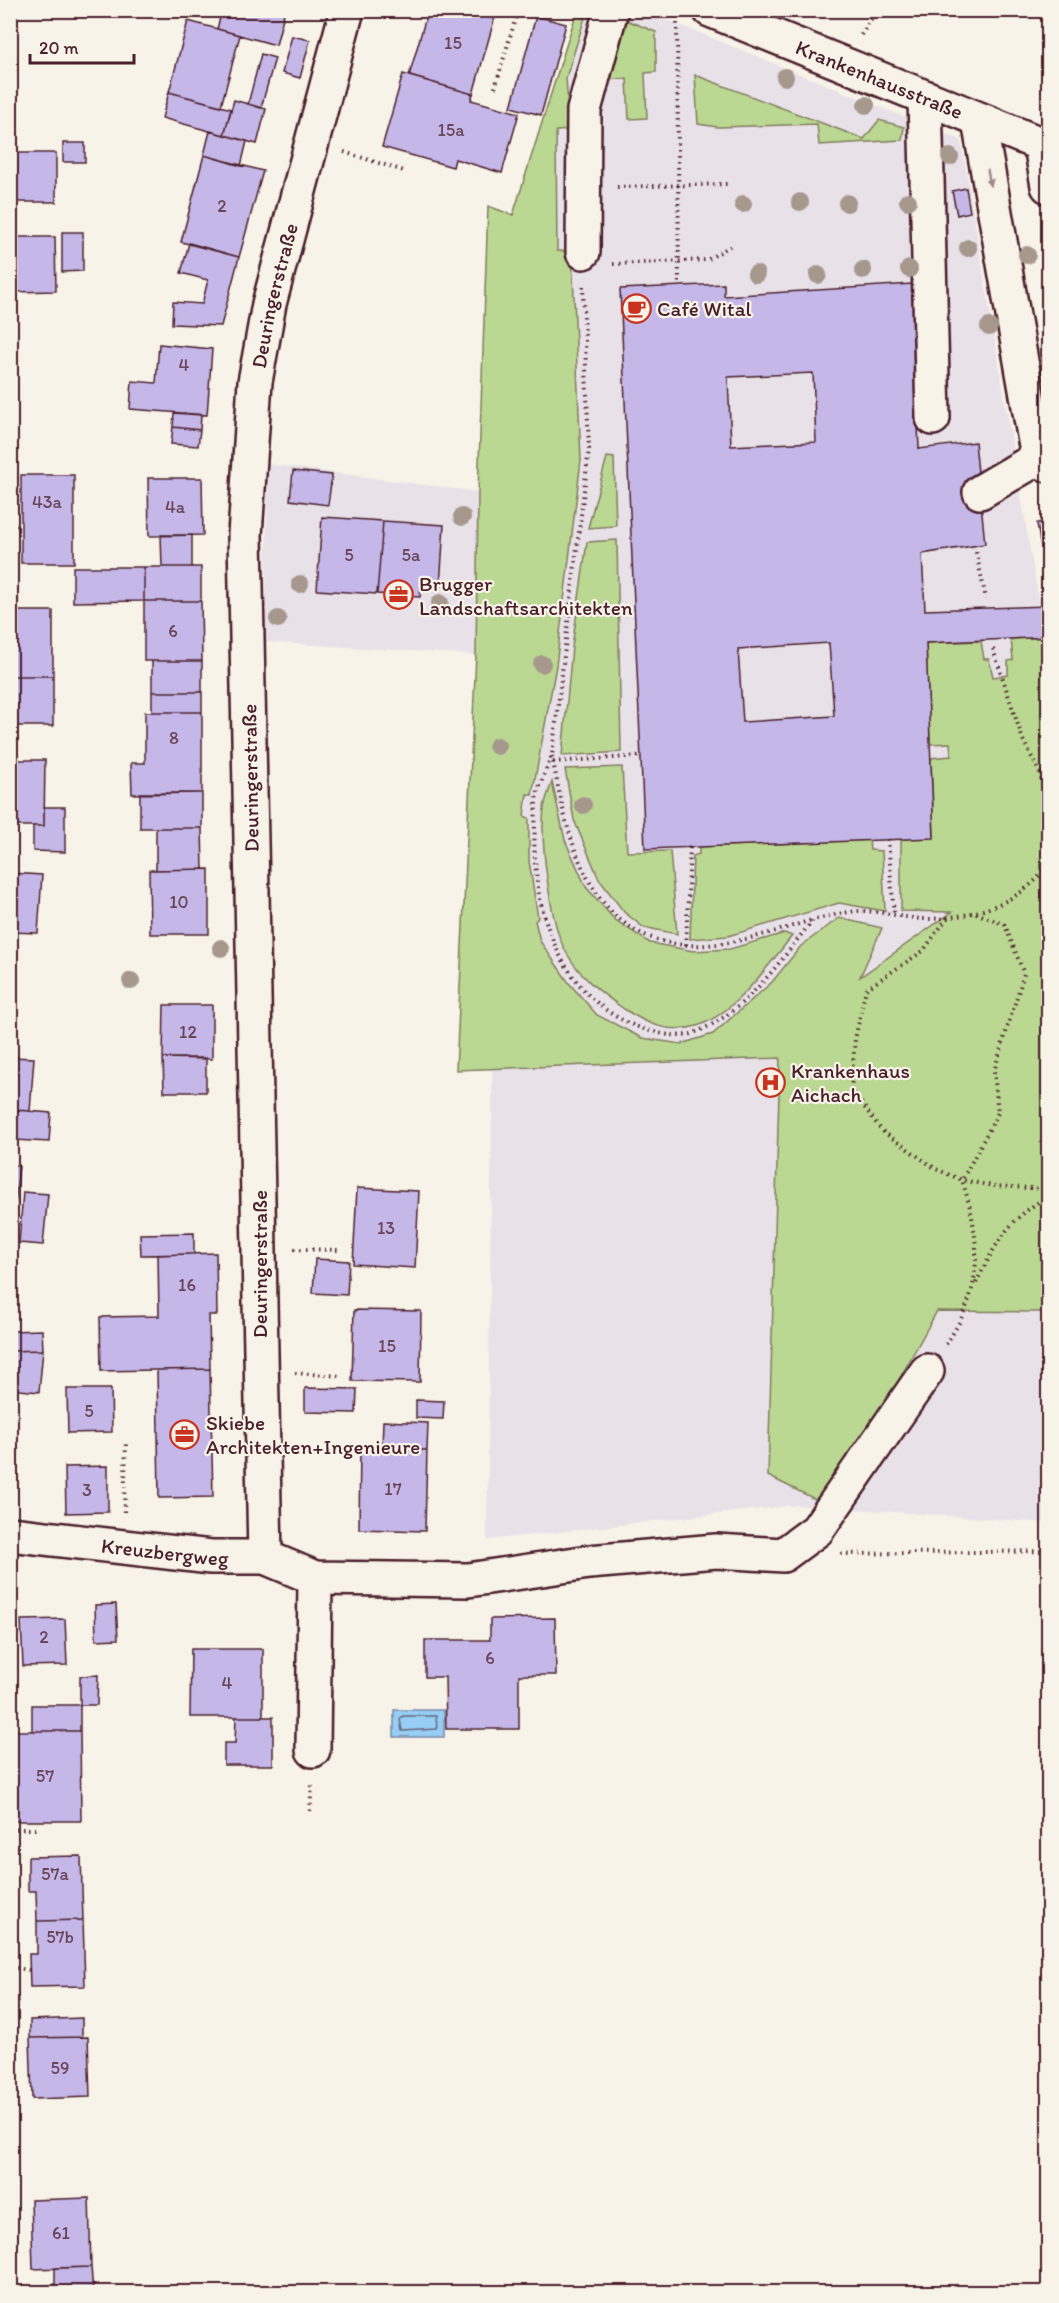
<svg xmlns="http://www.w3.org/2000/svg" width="1059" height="2303" font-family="Itim,sans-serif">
	<rect width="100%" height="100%" fill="#f7f3e8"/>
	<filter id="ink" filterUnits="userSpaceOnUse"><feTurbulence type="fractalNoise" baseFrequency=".0167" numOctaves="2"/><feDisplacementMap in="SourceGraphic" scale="12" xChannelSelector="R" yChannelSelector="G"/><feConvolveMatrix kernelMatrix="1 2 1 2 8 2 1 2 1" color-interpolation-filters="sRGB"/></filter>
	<g filter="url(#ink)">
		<path fill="#e8e1e8" d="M577,11H646L961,140L1048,656V1523L796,1505L487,1540L499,496L513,215Z
			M268,464L478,492L476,655L265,642Z"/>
		<path fill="#bad891" stroke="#827c5e" stroke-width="1.5" d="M577,11H587L566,78L570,130L556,131L557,251H572L581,460L556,666L532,795L527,794L524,816L529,818V861L538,918L535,921L540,941L569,983L597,1015L642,1038L681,1044L713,1034L772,982L801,946L839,918L882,928L860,977L952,912L901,911V839L934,837L931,758L951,756L950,743L930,744L926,643L981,641L984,659H989L993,677L1008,675V661L1013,660L1011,639L1048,637V1312L937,1311L829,1506L768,1476L780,1058L456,1070L476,655L478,492L488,206L513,215Z
			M624,19L656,32V72L645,73L647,118L629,119L627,79L600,80Z
			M695,75L864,139L879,120L904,127L902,140L819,145L817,124L718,127L698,124Z
			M607,457L614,458L616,526L588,528Z
			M617,540L621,752L562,756L572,647L587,542Z
			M622,767L627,852L670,851L677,934L643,927L624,912L599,879L574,820L565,769Z
			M552,782L565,840L586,887L615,920L650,943L693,951L730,949L785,933L792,936C769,965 733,1015 697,1026C669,1034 647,1024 624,1009C601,993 580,977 566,952C550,924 540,840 544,808C545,800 549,791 552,782Z
			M869,840L870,850L882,851L885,911L839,903L728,936L690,939L693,856L699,854V847Z"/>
		<path fill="#96cef5" stroke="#7888a4" stroke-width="1.5" d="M394,1710H444V1737H394Z"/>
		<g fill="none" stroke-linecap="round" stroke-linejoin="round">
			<path stroke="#68657c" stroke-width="1.5" d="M403,1716H436L437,1729L402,1731L400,1719Z"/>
		</g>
		<path fill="#c5b8e9" stroke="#4a1f2b" stroke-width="1.5" fill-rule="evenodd" d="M222,10H285L276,45L217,29Z
			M428,10H497L473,94L409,76Z
			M536,16L566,24L541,115L511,107Z
			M188,21L240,35L221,106L169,92Z
			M292,36L310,40L300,78L282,73Z
			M261,54L275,58L261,108L248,104Z
			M403,74L473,94L471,100L519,113L502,173L455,159L453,167L382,147Z
			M169,92L231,109L224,135L162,118Z
			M234,100L266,109L257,144L224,135Z
			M210,131L247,141L241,166L204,155Z
			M63,143H85V162H63Z
			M10,153H56V202H10Z
			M204,155L263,171L239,257L181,242Z
			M966,188L970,212L957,215L952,191Z
			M62,232H83V271L62,272Z
			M10,237H55L56,291L13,292Z
			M189,243L239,257L221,326L172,324L173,302L202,304L208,280L181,273Z
			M724,284V296L912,284L919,449L975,442L985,544L922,554L925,610L1048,606V637L926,643L934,838L645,849L620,289ZM813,373L816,442L731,446L728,377ZM829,643L834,716L743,722L738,649Z
			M159,344L212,349L207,415L130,409L132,381L156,383Z
			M174,413L201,415L200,430L173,427Z
			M173,427L200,430L198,446L171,444Z
			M293,471L332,475L328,505L290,500Z
			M21,475H74V563H21Z
			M148,478H202L203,535L149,536Z
			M322,517L383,521L377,594L317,590Z
			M383,521L444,525L440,587L421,586L420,597L377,594Z
			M1048,521V594L1037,523Z
			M161,535H192V567H162Z
			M73,567H144V601L73,602Z
			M144,567H201V601H144Z
			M10,599H18V611H53V676H10Z
			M144,601H201L202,661H144Z
			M152,661H202V692H152Z
			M11,676H53V726H11Z
			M152,692H202V712H152Z
			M145,712H202V793L132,794L131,763H145Z
			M10,760H45L44,826H10Z
			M140,793H202V828H140Z
			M44,807H65V852L33,851V826H44Z
			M156,828H202L203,869L156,870Z
			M209,869V934H150L149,870Z
			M10,873L42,875L38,933L10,932Z
			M164,1005H212V1059L163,1058Z
			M10,1057L34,1058L30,1111L10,1110Z
			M163,1058H206V1092H164Z
			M16,1110L51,1113L49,1142L15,1140Z
			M10,1165H19L13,1226L10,1225Z
			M357,1188L419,1191L415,1268L353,1264Z
			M23,1192L48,1194L43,1245L19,1243Z
			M194,1233V1254L141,1255L140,1234Z
			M216,1253L217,1315H209L210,1369L101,1371L100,1317L159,1316L158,1255Z
			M315,1259L349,1261L347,1295L313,1293Z
			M354,1310L421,1311L420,1382L352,1381Z
			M42,1330L43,1350L10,1351V1331Z
			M43,1350L39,1392L10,1389V1351Z
			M210,1369L213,1497L159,1498L157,1370Z
			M305,1388L357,1389L356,1413L305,1412Z
			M67,1389H111L112,1432L68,1433Z
			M416,1400L444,1401L443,1419L416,1418Z
			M383,1421L428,1423L427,1450L382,1449Z
			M360,1449L427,1450L425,1531L359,1529Z
			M108,1466V1512L66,1513L65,1467Z
			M116,1604L118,1639L96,1640L95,1605Z
			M555,1618L556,1675H519V1729H446L445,1677H425V1640H490V1619Z
			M65,1619L67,1665L23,1666L21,1620Z
			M191,1649H263V1717H190Z
			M98,1675L97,1705H80V1676Z
			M32,1705H80V1731H32Z
			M236,1717H273V1765H224V1743H235Z
			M10,1731H80L81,1821H10Z
			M81,1856L83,1920L37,1921L36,1891H28V1857Z
			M83,1920L85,1986L30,1987L29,1954H37V1921Z
			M82,2018V2037L30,2038V2020Z
			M88,2037L90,2097L32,2099L30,2038Z
			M89,2198L91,2267L33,2269L31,2200Z
			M91,2267L93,2292H17V2287L55,2285V2268Z"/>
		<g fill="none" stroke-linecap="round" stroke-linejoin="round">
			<defs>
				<g id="minor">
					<path id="s1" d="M710,10L1048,147"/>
					<path d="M925,98L933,418"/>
					<path d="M979,121L1038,458L1048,465"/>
					<path d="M1041,145L1048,186"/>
					<path d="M583,252L584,110L611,10"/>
					<path d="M980,492L1038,458"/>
					<path id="s2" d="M10,1534L211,1557H265L315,1578L468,1580L589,1562L716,1551L783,1555L817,1530L927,1371"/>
					<path id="s3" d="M265,1557L245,535L255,382L269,304L347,10"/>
					<path d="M313,1750L315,1578"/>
				</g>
			</defs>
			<use href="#minor" stroke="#4a1f2b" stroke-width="38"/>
			<path stroke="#4a1f2b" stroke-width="4" stroke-dasharray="1.5 4.5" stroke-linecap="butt" d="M677,23L679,287
				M861,35L877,10
				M495,88L518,10
				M344,152L404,171
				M617,187L728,184
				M613,264L707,260L730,246
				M583,286L589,449L552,755C547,768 541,781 537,794C535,804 536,815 535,826C530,902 557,993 633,1025C648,1031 675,1039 691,1034C745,1015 779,962 813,920C827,917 843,912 858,911C881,910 904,919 927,919C971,918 1023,903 1048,865
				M10,523L21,528
				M976,552L986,599
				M993,649L1023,740L1040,773L1048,804
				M552,756C567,836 587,938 686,945C728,948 772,932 812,920
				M553,762L641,756
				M888,839L894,915
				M976,913L1005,925L1024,974L994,1071L998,1113L962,1180L993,1186L1048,1189
				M686,945L690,847
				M294,1249L341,1250
				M976,1283C998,1240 1006,1222 1048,1196
				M946,1344C984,1289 982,1242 962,1180L936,1169L882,1131L851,1089L855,1039L866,989L923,951L948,917
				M295,1373L342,1376
				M124,1512L126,1441
				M841,1554L1048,1551
				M310,1811L312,1783
				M10,1829H39
				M10,1886H13
				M10,1967L29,1970"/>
			<use href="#minor" stroke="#f7f3e8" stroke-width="33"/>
		</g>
		<g fill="#a7988e">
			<circle cx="785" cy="77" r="9"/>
			<circle cx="866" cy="105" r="9"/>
			<circle cx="950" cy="157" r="9"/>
			<circle cx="908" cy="201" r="9"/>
			<circle cx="800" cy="202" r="9"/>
			<circle cx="847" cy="203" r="9"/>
			<circle cx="743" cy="204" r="9"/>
			<circle cx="968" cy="248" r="9"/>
			<circle cx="1027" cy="255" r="9"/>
			<circle cx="909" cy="269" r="9"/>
			<circle cx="863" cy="270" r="9"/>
			<circle cx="756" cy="274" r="9"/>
			<circle cx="818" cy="275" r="9"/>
			<circle cx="989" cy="327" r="9"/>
			<circle cx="462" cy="517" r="9"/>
			<circle cx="300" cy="584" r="9"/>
			<circle cx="440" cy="603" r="9"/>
			<circle cx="278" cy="619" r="9"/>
			<circle cx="542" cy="664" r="9"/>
			<circle cx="497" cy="746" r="9"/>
			<circle cx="583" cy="805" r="9"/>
			<circle cx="221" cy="948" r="9"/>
			<circle cx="131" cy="981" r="9"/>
		</g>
		<defs><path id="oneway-solid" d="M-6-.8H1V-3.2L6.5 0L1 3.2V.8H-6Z" transform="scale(1.5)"/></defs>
		<use fill="#a0898a" href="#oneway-solid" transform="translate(989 178) rotate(80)"/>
	</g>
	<defs>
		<symbol id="cafe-ring" viewBox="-11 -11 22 22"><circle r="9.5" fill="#f7f3e8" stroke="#c8321e" stroke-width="1.5"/><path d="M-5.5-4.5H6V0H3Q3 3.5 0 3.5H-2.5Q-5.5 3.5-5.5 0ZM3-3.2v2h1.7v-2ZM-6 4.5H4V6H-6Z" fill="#c8321e"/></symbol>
		<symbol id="office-ring" viewBox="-11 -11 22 22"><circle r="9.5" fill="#f7f3e8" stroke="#c8321e" stroke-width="1.5"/><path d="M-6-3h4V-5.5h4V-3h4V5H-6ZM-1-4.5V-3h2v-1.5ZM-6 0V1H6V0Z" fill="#c8321e"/></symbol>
		<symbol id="hospital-ring" viewBox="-11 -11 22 22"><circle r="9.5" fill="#f7f3e8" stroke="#c8321e" stroke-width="1.5"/><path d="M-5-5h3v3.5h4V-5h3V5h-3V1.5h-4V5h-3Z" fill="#c8321e"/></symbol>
	</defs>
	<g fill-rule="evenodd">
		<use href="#cafe-ring" x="620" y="292" width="33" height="33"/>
		<use href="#office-ring" x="382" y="578" width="33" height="33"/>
		<use href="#hospital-ring" x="754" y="1066" width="33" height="33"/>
		<use href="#office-ring" x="168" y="1418" width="33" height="33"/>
	</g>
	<g text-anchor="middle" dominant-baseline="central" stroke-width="4.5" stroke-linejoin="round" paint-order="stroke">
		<g font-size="18" fill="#69455a">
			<text x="453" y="43">15</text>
			<text x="451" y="130">15a</text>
			<text x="222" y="206">2</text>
			<text x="184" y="365">4</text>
			<text x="47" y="502">43a</text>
			<text x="175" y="507">4a</text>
			<text x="349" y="555">5</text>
			<text x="411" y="555">5a</text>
			<text x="173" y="631">6</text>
			<text x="174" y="738">8</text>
			<text x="179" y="902">10</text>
			<text x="188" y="1032">12</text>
			<text x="386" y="1228">13</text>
			<text x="187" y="1285">16</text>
			<text x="387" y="1346">15</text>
			<text x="89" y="1411">5</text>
			<text x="393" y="1489">17</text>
			<text x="87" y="1490">3</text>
			<text x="44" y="1637">2</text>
			<text x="490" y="1658">6</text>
			<text x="227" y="1683">4</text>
			<text x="45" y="1776">57</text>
			<text x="55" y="1874">57a</text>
			<text x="60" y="1937">57b</text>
			<text x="60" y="2068">59</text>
			<text x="61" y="2233">61</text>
		</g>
		<g font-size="21" fill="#4a1f2b" stroke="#f7f3e8">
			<text stroke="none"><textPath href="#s1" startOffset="183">Krankenhausstraße</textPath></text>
			<text stroke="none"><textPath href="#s3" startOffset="1264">Deuringerstraße</textPath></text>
			<text transform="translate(250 778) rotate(-91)">Deuringerstraße</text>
			<text transform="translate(259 1264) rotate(-90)">Deuringerstraße</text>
			<text stroke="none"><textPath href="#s2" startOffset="156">Kreuzbergweg</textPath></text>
		</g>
		<g font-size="21" fill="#4a1f2b" stroke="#f7f3e8" text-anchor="start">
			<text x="657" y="308">Café Wital</text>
			<text x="419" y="583">Brugger<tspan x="419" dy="24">Landschaftsarchitekten</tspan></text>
			<text x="791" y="1070">Krankenhaus<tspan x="791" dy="24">Aichach</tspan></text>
			<text x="206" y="1422">Skiebe<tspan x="206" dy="24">Architekten+Ingenieure</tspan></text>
		</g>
	</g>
	<rect width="1059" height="2303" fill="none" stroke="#f7f3e8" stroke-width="36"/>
	<rect x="18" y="18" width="1023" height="2267" fill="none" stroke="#4a1f2b" stroke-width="2" filter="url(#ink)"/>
	<path d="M30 54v9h104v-9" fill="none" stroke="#4a1f2b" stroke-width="3"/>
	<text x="39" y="54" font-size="18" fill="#4a1f2b" stroke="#f7f3e8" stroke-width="4.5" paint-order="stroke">20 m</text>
</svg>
